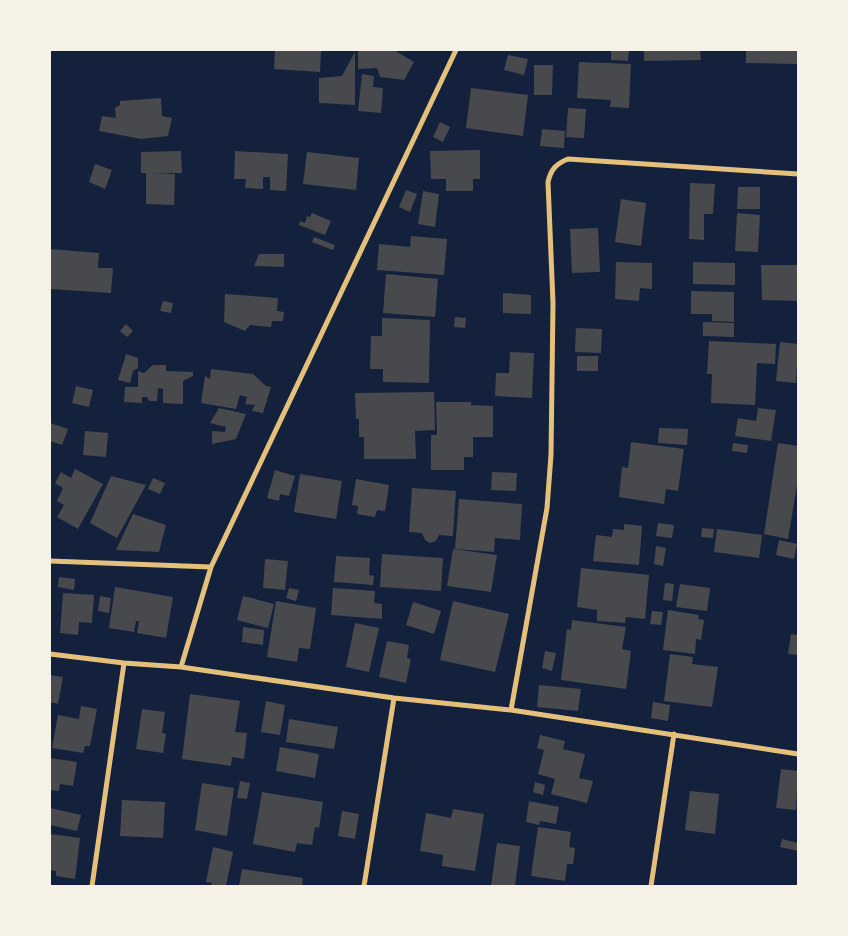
<svg xmlns="http://www.w3.org/2000/svg" width="848" height="936" font-family="'Archivo Narrow',sans-serif">
	<rect width="100%" height="100%" fill="#14213d"/>
	<path fill="#48494c" d="M275,50H321L320,72L274,69Z
		M358,50H394L414,62L404,80L380,77L377,68L358,69Z
		M611,50H629L628,61L611,60Z
		M644,50H700L701,60L644,61Z
		M746,50H798V64L746,63Z
		M355,52V105L319,103V78L342,76Z
		M508,55L528,59L524,75L504,70Z
		M579,62L631,64L629,108L610,107L611,100L577,98Z
		M534,65H553L552,95H534Z
		M362,74L374,76L373,87L383,88L381,113L358,111Z
		M471,88L528,95L523,136L466,128Z
		M161,98L162,116L172,118L168,136L141,139L99,131L102,116L116,118L115,108L120,105V101Z
		M568,108L586,109L584,138L566,137Z
		M440,122L450,127L443,142L433,137Z
		M542,129L565,131L564,148L540,146Z
		M480,150V179H473V191H446V179H431L430,151Z
		M181,151L182,173H151L175,174L174,205L146,204V173H141V152Z
		M235,151L288,154L286,191L270,190V177H263V189L245,188L246,179H234Z
		M307,152L359,158L356,190L303,184Z
		M95,164L112,170L105,189L89,182Z
		M690,183L715,184L713,214H704V240L689,239Z
		M738,187H760V209H737Z
		M406,190L417,194L410,212L399,207Z
		M423,191L439,194L435,227L418,224Z
		M621,199L646,203L641,246L615,242Z
		M312,213L331,221L325,235L299,225L300,221L305,223L307,216L310,217Z
		M737,213L760,215L758,252L735,251Z
		M598,228L600,272L572,273L570,229Z
		M411,236L447,239L444,275L377,270L379,244L410,247Z
		M314,237L335,245L333,250L312,242Z
		M50,249L99,253L98,268H113L111,293L50,289Z
		M259,254H284V267L254,266Z
		M616,262L652,263V289L640,288L639,301L615,299Z
		M693,262L735,263V285L693,284Z
		M761,265H798V301L762,300Z
		M386,274L438,279L435,317L383,313Z
		M691,291L734,292V322L712,321V314H691Z
		M503,293L531,295V314L503,313Z
		M225,294L278,298L277,311L284,312L283,321H272L271,327L250,325L245,331L224,322Z
		M163,301L173,303L171,313L160,311Z
		M455,317L466,318L465,328L454,327Z
		M382,318L430,320L429,383L383,382V369H370L371,336H382Z
		M703,322L734,323V337L703,336Z
		M126,324L133,331L127,337L120,331Z
		M576,328L602,329L601,353L575,352Z
		M709,341L776,344L775,364L757,363L755,405L711,403L712,374H707Z
		M780,342L798,344L796,383L776,381Z
		M510,352L534,353L532,398L495,396L496,373H509Z
		M126,354L138,358V368L133,371L130,383L118,380Z
		M577,356H598V371H577Z
		M153,365H166V371L193,372V376L183,381V404L163,403V389L158,388L157,401H149L147,397H142V403L124,402L125,387H138V371L144,373Z
		M211,369L253,374L266,386L271,387L263,413L252,411L255,405L245,404L247,397L240,395L236,409L201,403L205,376L210,379Z
		M76,386L93,390L89,407L72,403Z
		M434,392L435,430L415,431L416,459H364V437H359V419H356L355,393Z
		M436,402H471V405L493,406V437H473V457H464V470H431V435H437Z
		M219,408L246,414L236,439L212,444V431L225,432L226,427L210,423Z
		M758,408L776,410L771,441L735,436L738,418L756,421Z
		M50,423L68,429L62,445L50,441Z
		M659,428L688,429L687,445L658,443Z
		M85,431L108,433L106,457L83,455Z
		M631,442L684,449L678,491L666,489L664,504L619,497L622,467L628,468Z
		M733,443L748,445L747,453L732,451Z
		M778,443L798,446V479L788,539L764,534Z
		M75,469L103,484L78,529L57,517L64,505L57,501L63,488L55,483L61,472L71,478Z
		M275,470L295,476L289,496L280,494L279,501L267,498Z
		M492,472L517,473L516,491L491,490Z
		M300,474L342,481L336,519L294,512Z
		M111,476L146,485L117,538L90,523Z
		M153,478L165,483L160,494L148,489Z
		M356,479L389,485L385,511L377,510L375,517L357,514L358,506L352,505Z
		M412,488L456,491L453,536L439,535L436,541L430,543L425,540L422,533L409,532Z
		M459,499L522,504L520,540L495,538L494,552L455,549Z
		M133,514L166,525L159,552L116,550Z
		M658,523L674,525L672,538L656,536Z
		M624,524L642,526L639,565L593,561L596,535L612,537L613,529L624,530Z
		M702,528L714,529L713,538L701,537Z
		M717,529L762,535L759,558L714,552Z
		M779,540L797,544L794,559L776,555Z
		M656,546L666,548L663,566L654,564Z
		M453,549L497,555L491,592L447,586Z
		M382,554L443,558L441,591L380,587Z
		M336,556L370,558L369,575L374,576L373,585L334,582Z
		M265,559L288,561L285,590L263,588Z
		M581,568L649,575L645,619L626,617L625,623L597,621V610L577,607Z
		M59,577L75,579L74,590L58,587Z
		M665,583L674,584L672,601L663,600Z
		M680,584L710,588L707,611L676,607Z
		M115,587L173,597L166,638L137,633L139,621H136L134,632L109,628Z
		M289,588L299,590L296,601L286,598Z
		M333,588L375,591L374,603L382,604V619L331,615Z
		M63,593L94,595L92,623L79,622L78,635L60,633Z
		M100,596L111,598L109,613L98,611Z
		M243,596L274,604L268,628L237,620Z
		M276,601L316,608L310,649L299,648L297,662L267,657Z
		M453,601L509,614L495,672L440,660Z
		M413,602L441,611L434,634L406,625Z
		M668,610L699,615L698,619L704,620L701,640L696,639L695,654L663,650Z
		M652,611L663,612L661,625L650,624Z
		M572,620L626,627L622,649L631,651L626,689L561,680L567,629L571,630Z
		M355,623L379,628L369,672L346,667Z
		M243,627L264,630L263,645L242,642Z
		M791,634L798,635V655L788,654Z
		M387,641L409,645L407,658L411,659L406,683L379,677Z
		M545,651L556,653L552,671L542,668Z
		M670,654L693,657L692,664L718,667L712,707L664,701Z
		M50,675L63,677L58,704L50,702Z
		M539,685L581,689L578,711L537,707Z
		M190,694L240,701L235,732L247,733L244,759L232,757L231,766L182,759Z
		M266,701L285,705L280,735L261,732Z
		M653,702L670,705L668,721L651,718Z
		M81,706L97,709L90,746H85L83,753L52,748L58,715L79,719Z
		M142,709L165,712L162,733L166,734L163,753L136,749Z
		M289,719L338,727L334,749L286,742Z
		M540,735L565,741L563,749L585,754L579,778L593,781L587,803L551,794L555,779L538,774L544,750L537,748Z
		M280,747L319,754L315,778L276,771Z
		M50,758L77,762L73,786L60,784L59,791L50,790Z
		M781,769L798,771L796,810L776,808Z
		M240,781L250,783L247,799L237,798Z
		M535,782L545,785L543,795L533,792Z
		M202,783L234,788L227,836L195,830Z
		M690,791L719,794L715,834L685,830Z
		M262,792L323,802L319,828L315,827L312,845L297,843L295,852L253,844Z
		M122,800L165,802L163,838L120,836Z
		M529,801L559,807L556,824L540,821L539,825L526,822Z
		M50,808L81,815L77,831L50,825Z
		M453,809L484,814L475,871L442,866L443,855L420,851L426,813L451,818Z
		M342,811L359,814L355,839L338,836Z
		M538,827L571,832L569,847L575,848L573,864H567L565,881L531,876Z
		M50,834L80,838L75,879L56,876V871L50,870Z
		M782,839L798,843V851L780,847Z
		M497,843L520,846L515,886H491Z
		M213,847L233,852L226,886H211L212,883L206,882Z
		M242,869L303,878L302,886H239Z"/>
	<g fill="none" stroke-linecap="round" stroke-linejoin="round">
		<path stroke="#e5c07b" stroke-width="5" d="M50,561L211,567
			M50,654L124,663L181,667L394,698L511,710L798,754
			M181,667L211,567L456,50
			M511,710L547,508L551,455L553,303L548,182C551,169 556,164 568,159L798,174
			M92,886L124,663
			M364,886L394,698
			M651,886L674,734"/>
	</g>
	<rect width="848" height="936" fill="none" stroke="#f6f1e7" stroke-width="102"/>
</svg>
